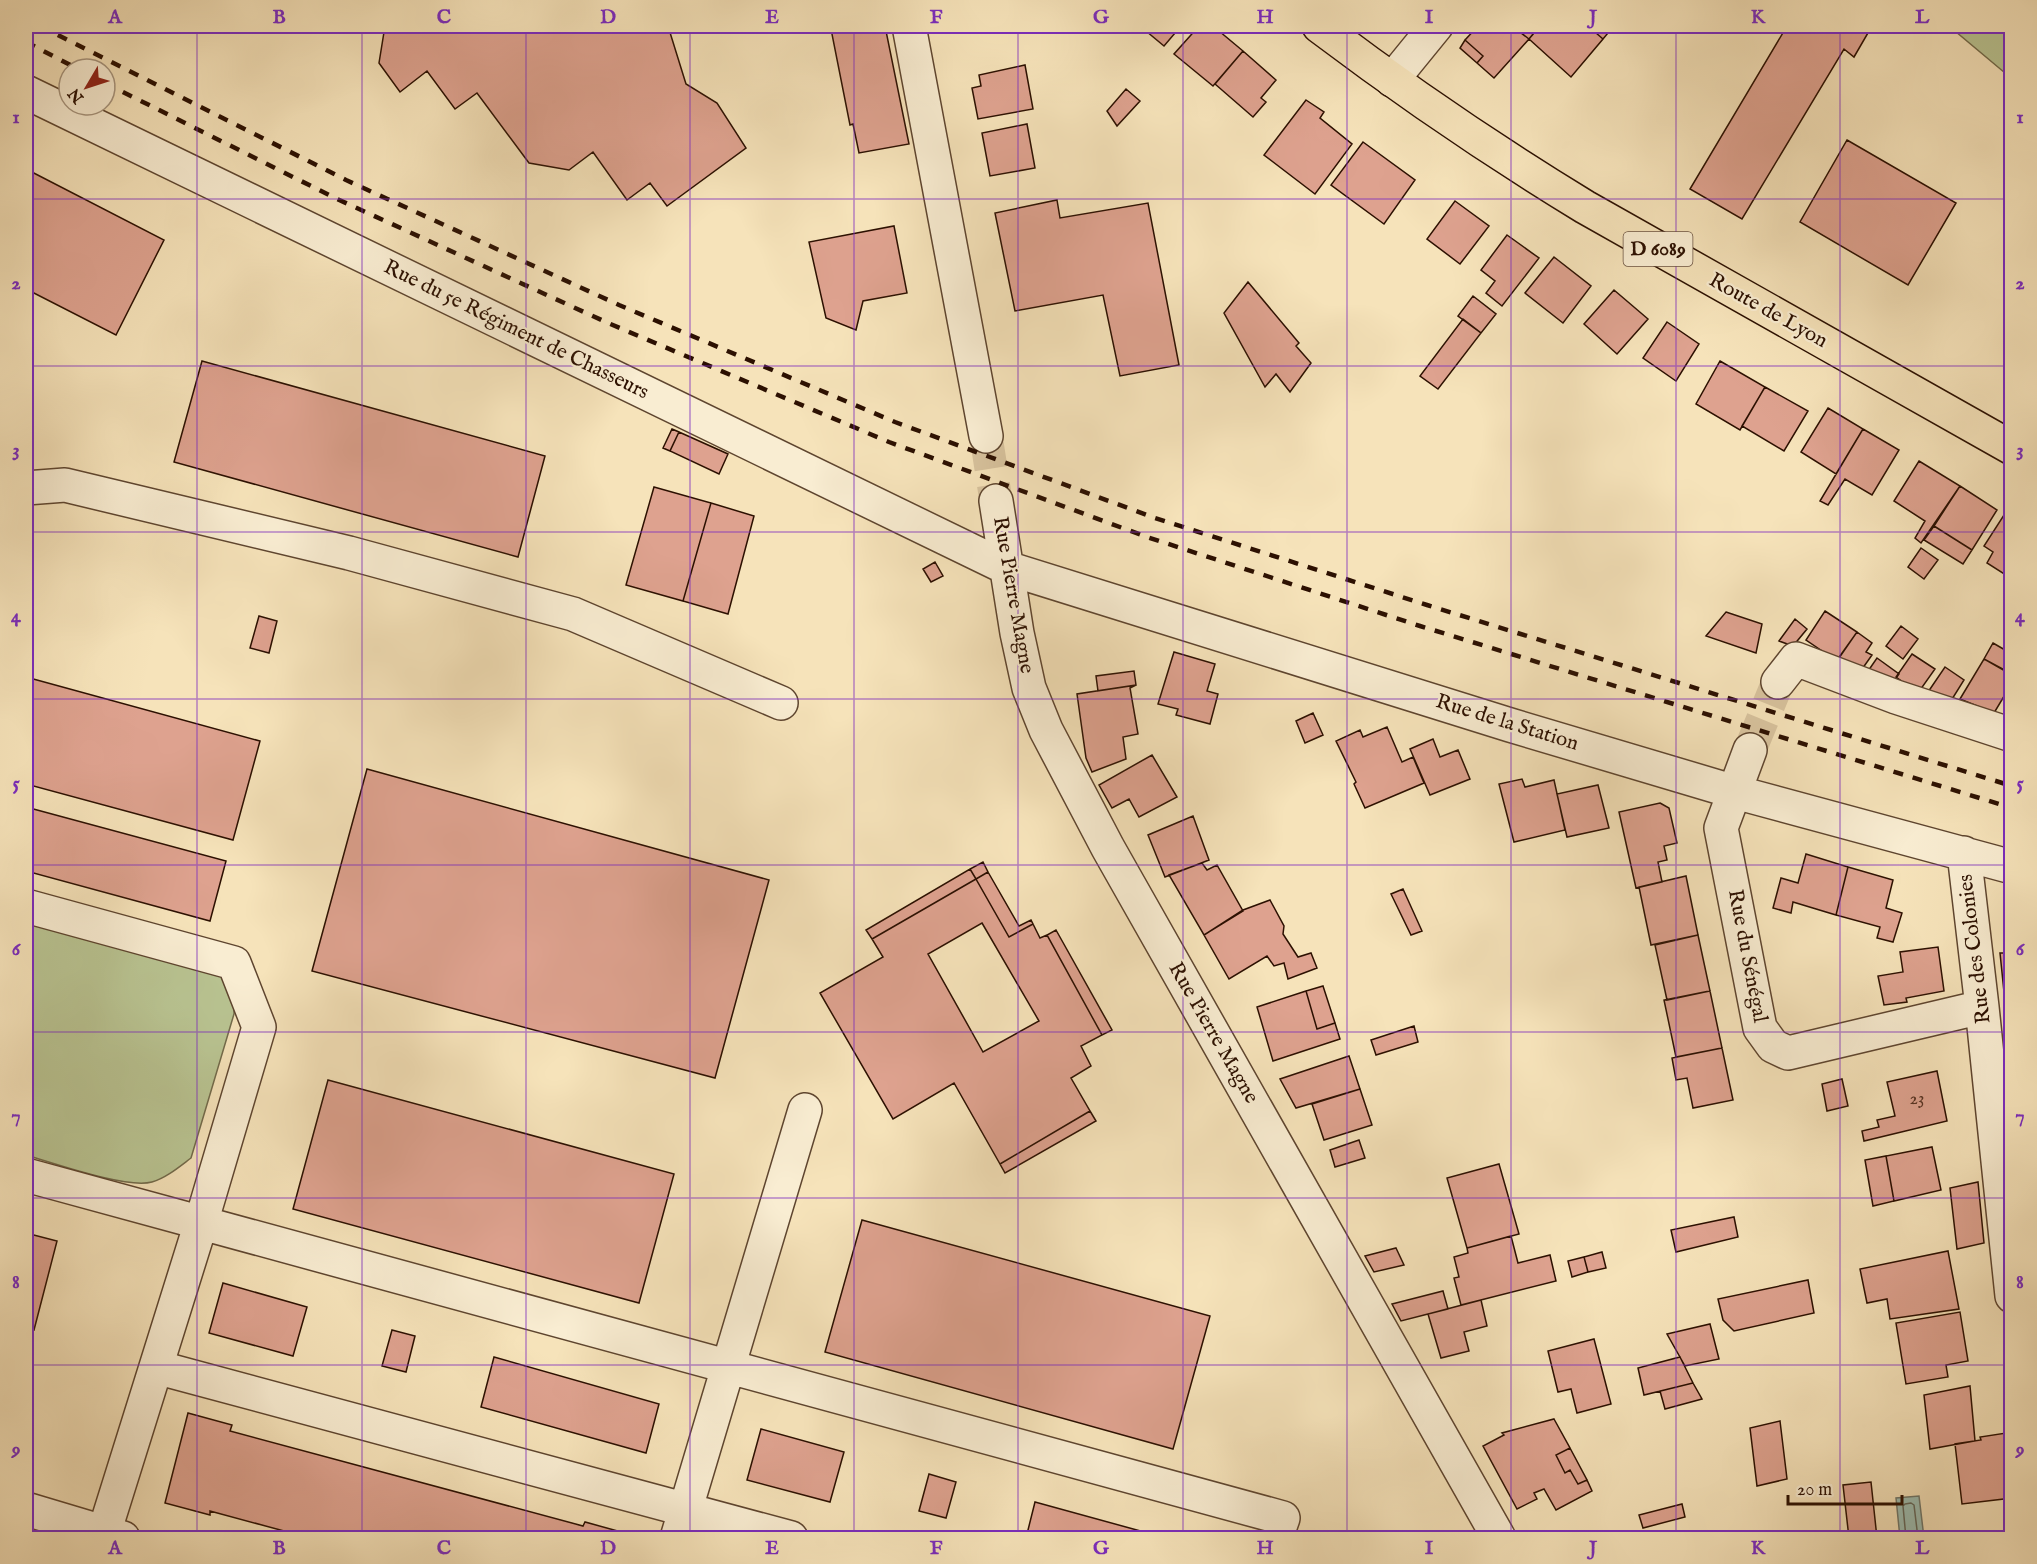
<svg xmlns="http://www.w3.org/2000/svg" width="2037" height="1564" font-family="'IM FELL English',serif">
	<rect width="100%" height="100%" fill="#f6e3ba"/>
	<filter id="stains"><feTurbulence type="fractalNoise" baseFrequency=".00333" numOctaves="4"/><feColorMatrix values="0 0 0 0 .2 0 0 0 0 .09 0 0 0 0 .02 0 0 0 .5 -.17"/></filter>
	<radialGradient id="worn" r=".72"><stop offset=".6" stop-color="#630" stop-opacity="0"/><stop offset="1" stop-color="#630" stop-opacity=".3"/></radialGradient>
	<path fill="#b9c492" stroke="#726a4a" stroke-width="1.5" d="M1949,26H2011V78Z
		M26,917L216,970L235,985L234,1014L191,1158C179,1167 166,1178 152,1182C126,1189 54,1163 26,1155Z"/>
	<path fill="#9dbeb3" stroke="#70786c" stroke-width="1.5" d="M1919,1496L1924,1538H1900L1896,1498Z"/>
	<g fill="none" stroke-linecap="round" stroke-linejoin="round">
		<path stroke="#64675a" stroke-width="1.5" d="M1906,1538L1903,1506L1905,1504L1911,1503L1914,1505L1918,1538"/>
	</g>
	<path fill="#dea28f" stroke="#2c1001" stroke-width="1.5" fill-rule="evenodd" d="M385,26H668L686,84L717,103L746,148L667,206L650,183L627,200L593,152L569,170L529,163L477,93L455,109L427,71L400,92L379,63Z
		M813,26H885L909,144L859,153L853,124L850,125L831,29L814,31Z
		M1140,26H1181L1164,46Z
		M1199,26H1213L1243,51L1213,86L1174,54Z
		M1478,26H1512L1529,39L1494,78L1477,63L1483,56L1465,40Z
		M1512,26H1524L1533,34L1529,39Z
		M1540,26H1588L1603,39L1571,77L1529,39Z
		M1588,26H1611L1613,27L1603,39Z
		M1787,26H1872L1854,57L1844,49L1742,219L1690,189Z
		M1465,40L1483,56L1477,63L1460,48Z
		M1243,51L1276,80L1261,98L1266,102L1253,117L1215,84Z
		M1025,65L1033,109L978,119L972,88L981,86L979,75Z
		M1126,89L1140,101L1117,126L1107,111Z
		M1306,100L1324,112L1320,118L1352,144L1315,194L1264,155Z
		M1027,124L1035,168L990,176L982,133Z
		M1847,140L1956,203L1908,285L1800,222Z
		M1363,142L1415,180L1384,224L1331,185Z
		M26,169L164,240L116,335L26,289Z
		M1057,200L1060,218L1148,203L1179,365L1120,376L1103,295L1015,311L995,213Z
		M1455,201L1489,226L1460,264L1427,239Z
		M894,226L907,293L863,301L856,330L826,318L809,242Z
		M1507,235L1539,258L1502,306L1486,293L1495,281L1481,270Z
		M1554,257L1591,286L1563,323L1525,293Z
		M1248,282L1299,343L1296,346L1311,363L1290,392L1276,374L1265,387L1224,313Z
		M1614,290L1648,319L1617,354L1584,324Z
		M1473,296L1496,314L1481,333L1458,316Z
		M1463,319L1481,333L1438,389L1420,376Z
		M1667,322L1699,344L1676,381L1643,358Z
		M202,361L545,456L518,557L174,462Z
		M1720,361L1765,387L1740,430L1696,404Z
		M1765,387L1808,411L1784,451L1742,426Z
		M1828,408L1863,429L1836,474L1801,452Z
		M672,429L679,432L670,451L663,448Z
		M1863,429L1899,450L1872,495L1845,479L1828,505L1820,501Z
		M679,432L728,454L719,474L670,451Z
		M1919,461L1960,486L1921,543L1915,538L1925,521L1894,501Z
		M1960,486L1997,510L1972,550L1934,526Z
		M654,487L711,503L683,601L626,585Z
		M711,503L754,516L728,614L683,601Z
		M2004,515L2012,520V579L1987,563L1993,552L1984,546Z
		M1934,526L1972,550L1963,564L1924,540Z
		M1921,548L1938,560L1924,579L1908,567Z
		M935,562L943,576L931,582L923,569Z
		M1825,611L1857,632L1837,661L1806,640Z
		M1726,612L1762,624L1756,653L1706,636Z
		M259,616L277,621L269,653L250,648Z
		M1795,619L1807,629L1793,646L1779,641Z
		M1901,626L1918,639L1903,659L1886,646Z
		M1857,632L1872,643L1866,652L1872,655L1860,672L1835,663Z
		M1993,643L2012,654V659L2005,671L1984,659Z
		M1174,652L1215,664L1207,691L1218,694L1210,724L1176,715L1178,709L1158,704Z
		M1912,654L1935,669L1918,693L1896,677Z
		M1877,658L1899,674L1892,684L1866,674Z
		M1984,659L2012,674V683L1994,713L1960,699Z
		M1945,667L1964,680L1949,704L1926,695Z
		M1134,671L1136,685L1098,691L1096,676Z
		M26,677L260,741L233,840L26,784Z
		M1136,685L1130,688L1138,734L1123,737L1126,759L1092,772L1086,758L1077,694Z
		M1313,713L1323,735L1305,743L1296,721Z
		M1387,727L1402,762L1413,757L1424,783L1365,808L1354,784L1356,782L1336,741L1360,730L1363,737Z
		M1433,739L1440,757L1458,750L1470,779L1430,795L1410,749Z
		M1152,755L1177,797L1139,817L1129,799L1112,808L1099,785Z
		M367,769L769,880L715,1078L312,971Z
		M1522,779L1525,787L1554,780L1565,830L1514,842L1499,784Z
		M1598,785L1609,828L1567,837L1557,794Z
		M1660,803L1669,808L1677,843L1664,846L1667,860L1658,862L1662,882L1636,888L1619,812Z
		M26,807L226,861L210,921L26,871Z
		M1193,816L1209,860L1165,877L1148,835Z
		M1806,854L1848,867L1836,915L1793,902L1791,913L1773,908L1781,878L1798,883Z
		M983,862L988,872L976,879L970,869Z
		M1202,863L1207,870L1217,865L1243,911L1204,935L1169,875Z
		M1848,867L1893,880L1886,908L1902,913L1893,942L1877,938L1880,927L1836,915Z
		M970,869L976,879L872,939L866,930Z
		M988,872L1019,926L1031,920L1033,924L1009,937L976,879Z
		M1686,876L1698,935L1651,945L1639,887Z
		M976,879L1009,937L1033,924L1040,938L1047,935L1102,1035L1081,1046L1091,1066L1071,1078L1090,1111L1000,1164L954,1083L893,1119L820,993L883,957L872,939ZM982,923L1039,1021L983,1052L928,954Z
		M1403,889L1422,931L1411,935L1391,894Z
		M1270,900L1284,926L1283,934L1298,957L1311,953L1317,968L1288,979L1284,963L1274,966L1267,956L1229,979L1204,935L1243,910Z
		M1056,930L1112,1030L1102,1035L1047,935Z
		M1698,935L1710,991L1667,1000L1655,945Z
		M1938,947L1944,991L1906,998L1907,1002L1884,1005L1878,976L1903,972L1900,952Z
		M2000,953H2012V992H2004Z
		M1323,986L1335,1023L1317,1029L1306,991Z
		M1306,991L1317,1029L1335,1023L1340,1039L1273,1061L1257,1007Z
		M1710,991L1722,1048L1676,1057L1664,1000Z
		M2012,1002V1041H2008L2005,1003Z
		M1414,1026L1418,1042L1376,1055L1371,1040Z
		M1722,1048L1733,1100L1693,1108L1687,1078L1676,1080L1672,1058Z
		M1349,1056L1360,1089L1296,1108L1280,1079Z
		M1937,1071L1947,1121L1864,1141L1862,1131L1879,1127L1877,1120L1895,1116L1887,1082Z
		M1842,1079L1848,1106L1827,1111L1822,1084Z
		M328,1080L674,1174L639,1303L293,1209Z
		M1360,1089L1372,1125L1324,1140L1312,1104Z
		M1090,1111L1096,1121L1005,1173L1000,1164Z
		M1359,1140L1365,1158L1335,1167L1330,1150Z
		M1932,1147L1941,1190L1894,1201L1886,1156Z
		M1886,1156L1894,1201L1873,1206L1865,1160Z
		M1499,1164L1519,1234L1467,1248L1447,1178Z
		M1978,1182L1984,1243L1957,1249L1950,1188Z
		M1734,1217L1738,1237L1676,1252L1671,1230Z
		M862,1220L1210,1316L1173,1449L825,1352Z
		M26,1233L57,1241L34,1330L26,1328Z
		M1511,1236L1518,1263L1550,1255L1556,1281L1461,1305L1454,1278L1459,1277L1454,1257L1468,1253L1467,1248Z
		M1396,1248L1404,1265L1374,1272L1365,1256Z
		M1948,1251L1959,1309L1890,1319L1887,1299L1867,1303L1860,1269Z
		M1602,1252L1606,1268L1588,1272L1584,1257Z
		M1584,1257L1588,1272L1572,1277L1568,1261Z
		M1808,1280L1814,1313L1734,1331L1723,1320L1718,1299Z
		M223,1283L307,1307L293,1356L209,1333Z
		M1443,1291L1448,1309L1428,1314L1401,1321L1392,1304Z
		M1481,1300L1487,1326L1464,1332L1469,1351L1441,1358L1428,1314Z
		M1960,1312L1968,1361L1946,1365L1948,1377L1906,1384L1896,1323Z
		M1710,1324L1719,1359L1685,1366L1667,1334Z
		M392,1330L415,1336L406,1372L382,1366Z
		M1594,1339L1611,1404L1577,1413L1571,1389L1558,1392L1548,1351Z
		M494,1357L659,1404L646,1453L481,1407Z
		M1680,1357L1693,1383L1644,1395L1638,1368Z
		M1693,1383L1702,1399L1665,1409L1660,1391Z
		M1970,1386L1975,1441L1930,1449L1924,1395Z
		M188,1413L232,1425L230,1431L583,1526L585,1522L625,1533L623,1538H310L210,1511V1515L165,1503Z
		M1554,1419L1570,1448L1556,1455L1565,1473L1570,1470L1578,1484L1587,1480L1592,1491L1556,1510L1544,1489L1534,1493L1537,1499L1517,1509L1483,1446L1504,1435L1502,1433Z
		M1780,1421L1787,1479L1757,1486L1750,1428Z
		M761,1429L844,1452L830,1502L747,1480Z
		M2006,1433L2012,1498L1962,1504L1955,1444L1981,1440L1980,1437Z
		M1570,1448L1587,1480L1578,1484L1570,1470L1565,1473L1556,1455Z
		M929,1474L956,1482L946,1518L919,1511Z
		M1871,1482L1877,1538H1849L1843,1485Z
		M1035,1502L1166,1538H1026Z
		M1682,1504L1685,1517L1643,1528L1639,1515Z"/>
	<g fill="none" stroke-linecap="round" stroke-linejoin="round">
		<path stroke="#d8c39e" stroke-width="33" stroke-dasharray="33 16" stroke-linecap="butt" d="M986,436L996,501
			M1750,750L1778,682"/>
		<defs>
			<path id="minor" d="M909,26L986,436
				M1392,80L1436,26
				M26,92L1007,568L1510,725L1735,792L2012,867
				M26,488L65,485L349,553L573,614L781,703
				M996,501L1017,633L1029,688L1046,730L1108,848L1499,1538
				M1778,682L1796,659L1896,697L2012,735
				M1750,750L1721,828L1760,1028L1773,1046L1788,1053L1982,1007
				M1964,853L1982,1007L2012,1296
				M26,906L234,963L259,1027L201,1223L104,1533
				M26,1175L1283,1518L1276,1538
				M156,1367L791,1538
				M26,1509L123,1538
				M677,1538L805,1110"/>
			<path id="major" d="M1319,26C1405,91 1493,151 1585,207L2012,448"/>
		</defs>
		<use href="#minor" stroke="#5e452f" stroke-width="36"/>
		<use href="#major" stroke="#2c1001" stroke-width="36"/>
		<use href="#minor" stroke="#f9edd2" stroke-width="33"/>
		<use href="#major" stroke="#f6e3ba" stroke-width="33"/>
		<path stroke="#2c1001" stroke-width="4.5" stroke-dasharray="10 10" stroke-linecap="butt" d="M40,26L346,180L619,305L895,422L1155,518L1427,605L2012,786
			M26,42L78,69
			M105,83L335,198L608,323L889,442L1147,537L1420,626L2012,808"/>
	</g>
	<path fill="none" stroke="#7b2cbf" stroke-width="1.5" stroke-opacity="0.55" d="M197,26V1538M362,26V1538M526,26V1538M690,26V1538M854,26V1538M1018,26V1538M1183,26V1538M1347,26V1538M1511,26V1538M1676,26V1538M1840,26V1538M26,199H2012M26,366H2012M26,532H2012M26,699H2012M26,865H2012M26,1032H2012M26,1198H2012M26,1365H2012"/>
	<g text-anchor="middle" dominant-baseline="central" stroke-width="4.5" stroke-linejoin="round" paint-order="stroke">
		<g font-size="18" fill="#583424">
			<text x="1917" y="1099">23</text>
		</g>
		<rect fill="#f9edd2" stroke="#6a5240" stroke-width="1.5" x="1623.5" y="232" width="69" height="34" rx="4.5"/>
		<g font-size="20" font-weight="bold" fill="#2c1001">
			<text x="1658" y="249">D 6089</text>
		</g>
		<g font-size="21" fill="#2c1001" stroke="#f9edd2">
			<text transform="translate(1768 311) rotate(29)">Route de Lyon</text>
			<text transform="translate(516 330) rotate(26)">Rue du 5e Régiment de Chasseurs</text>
			<text transform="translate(1013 595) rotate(80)">Rue Pierre Magne</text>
			<text transform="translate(1507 723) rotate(17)">Rue de la Station</text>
			<text transform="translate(1975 949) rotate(-97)">Rue des Colonies</text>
			<text transform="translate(1747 956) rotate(79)">Rue du Sénégal</text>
			<text transform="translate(1213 1033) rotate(60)">Rue Pierre Magne</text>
		</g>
	</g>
	<rect width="2037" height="1564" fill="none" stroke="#f6e3ba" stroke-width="66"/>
	<g transform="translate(87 87) rotate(231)"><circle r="28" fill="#f9edd2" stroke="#a7957e" stroke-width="1.5"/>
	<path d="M0-4.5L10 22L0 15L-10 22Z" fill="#8f2418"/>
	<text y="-9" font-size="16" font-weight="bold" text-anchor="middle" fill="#2c1001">N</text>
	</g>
	<path d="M1788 1495v9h114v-9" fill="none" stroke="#2c1001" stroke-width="3"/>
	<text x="1797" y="1495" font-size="18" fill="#2c1001" stroke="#f9edd2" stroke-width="4.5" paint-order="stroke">20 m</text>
	<rect x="33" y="33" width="1971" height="1498" fill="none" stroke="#7b2cbf" stroke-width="2"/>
	<g font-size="20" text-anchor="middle" font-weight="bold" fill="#7b2cbf">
		<text x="115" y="23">A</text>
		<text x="279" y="23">B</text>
		<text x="444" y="23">C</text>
		<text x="608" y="23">D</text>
		<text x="772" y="23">E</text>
		<text x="936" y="23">F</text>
		<text x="1101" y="23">G</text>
		<text x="1265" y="23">H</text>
		<text x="1429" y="23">I</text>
		<text x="1593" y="23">J</text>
		<text x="1758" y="23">K</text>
		<text x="1922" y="23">L</text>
		<text x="16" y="123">1</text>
		<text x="2020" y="123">1</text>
		<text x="16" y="289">2</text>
		<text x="2020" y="289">2</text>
		<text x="16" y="456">3</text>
		<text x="2020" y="456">3</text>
		<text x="16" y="622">4</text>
		<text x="2020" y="622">4</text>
		<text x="16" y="789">5</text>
		<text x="2020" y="789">5</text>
		<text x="16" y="955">6</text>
		<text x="2020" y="955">6</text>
		<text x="16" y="1122">7</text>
		<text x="2020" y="1122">7</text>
		<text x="16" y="1288">8</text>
		<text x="2020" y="1288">8</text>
		<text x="16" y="1455">9</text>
		<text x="2020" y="1455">9</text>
		<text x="115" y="1554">A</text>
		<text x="279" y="1554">B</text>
		<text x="444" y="1554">C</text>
		<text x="608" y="1554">D</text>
		<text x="772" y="1554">E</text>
		<text x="936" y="1554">F</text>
		<text x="1101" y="1554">G</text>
		<text x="1265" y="1554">H</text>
		<text x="1429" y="1554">I</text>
		<text x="1593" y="1554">J</text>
		<text x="1758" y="1554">K</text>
		<text x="1922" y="1554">L</text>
	</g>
	<rect width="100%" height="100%" filter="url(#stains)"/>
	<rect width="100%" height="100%" fill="url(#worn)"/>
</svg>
